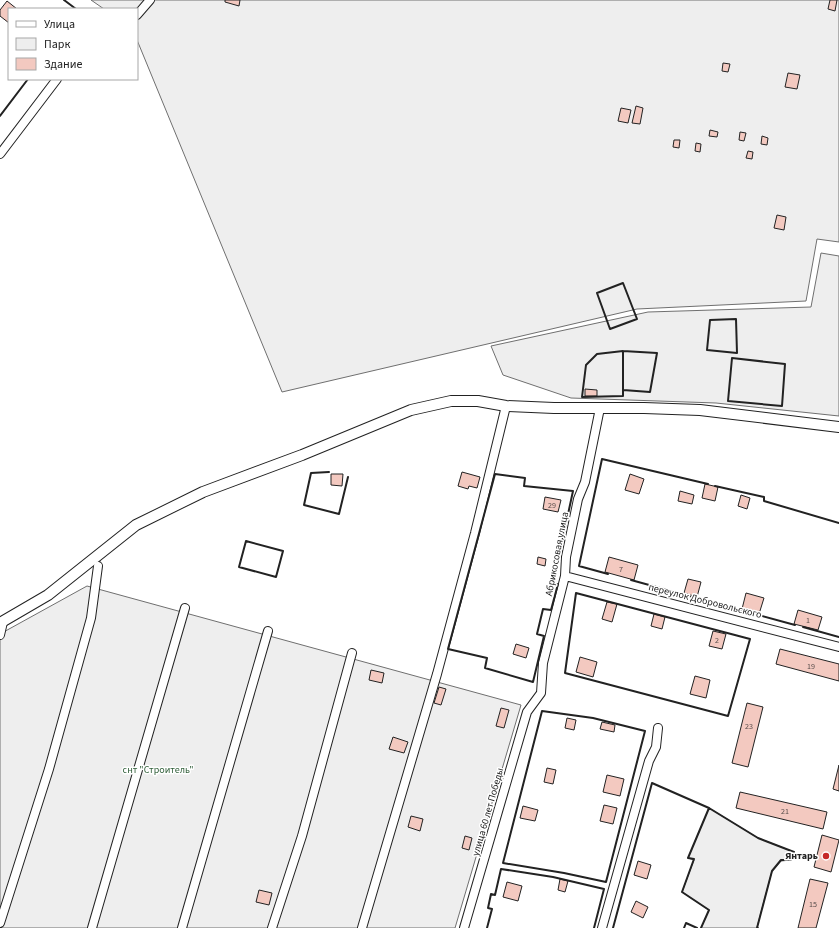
<svg xmlns="http://www.w3.org/2000/svg" width="839" height="928" font-family="'Source Sans 3',sans-serif">
	<rect width="100%" height="100%" fill="#fff"/>
	<path fill="#eee" stroke="#6f6f6f" d="M91,0H839V242L817,239L806,301L637,309L282,392L137,40V9H104Z
		M821,253L839,256V416L716,403L571,398L503,375L491,346L648,312L811,307Z
		M87,586L521,705L455,928H0V634Z
		M709,808L758,838L794,852L791,860L781,861L772,871L757,927L758,928H701L709,910L682,892L694,860L688,858Z"/>
	<path fill="#f3c9c0" stroke="#222" d="M225,0H240L239,6L225,2Z
		M830,0H837L835,11L828,9Z
		M7,1L17,9H9V23L0,16V10Z
		M723,63L730,64L728,72L722,71Z
		M788,73L800,75L797,89L785,87Z
		M636,106L643,108L640,124L632,123Z
		M621,108L631,110L628,123L618,121Z
		M710,130L718,132L717,137L709,136Z
		M740,132L746,133L744,141L739,140Z
		M762,136L768,138L767,145L761,144Z
		M674,140H680L679,148L673,147Z
		M696,143L701,144L700,152L695,151Z
		M748,151L753,152L752,159L746,158Z
		M777,215L786,217L784,230L774,228Z
		M585,389L597,390V396H585Z
		M462,472L480,477L477,488L469,486L468,489L458,486Z
		M331,474H343L342,486L331,485Z
		M630,474L644,479L639,494L625,490Z
		M705,484L718,487L715,501L702,498Z
		M680,491L694,495L692,504L678,501Z
		M741,495L750,498L747,509L738,506Z
		M545,497L561,500L558,512L543,509Z
		M538,557L546,559L545,566L537,564Z
		M609,557L638,565L634,580L605,572Z
		M688,579L701,582L697,597L684,593Z
		M746,593L764,598L759,614L742,609Z
		M607,602L617,604L612,622L602,619Z
		M798,610L822,617L818,630L794,624Z
		M654,614L665,617L662,629L651,626Z
		M713,631L726,634L722,649L709,646Z
		M516,644L529,648L526,658L513,654Z
		M780,649L839,664V681L776,664Z
		M580,657L597,662L593,677L576,672Z
		M371,670L384,673L382,683L369,680Z
		M695,676L710,680L706,698L690,694Z
		M439,687L446,689L441,705L434,703Z
		M747,703L763,707L748,767L732,763Z
		M501,708L509,710L504,728L496,726Z
		M567,718L576,720L574,730L565,728Z
		M602,722L615,725L614,732L600,729Z
		M393,737L408,742L404,753L389,749Z
		M839,765V791L833,789Z
		M547,768L556,770L553,784L544,782Z
		M607,775L624,779L620,796L603,792Z
		M740,792L827,812L823,829L736,808Z
		M604,805L617,808L613,824L600,821Z
		M523,806L538,810L535,821L520,818Z
		M411,816L423,819L420,831L408,827Z
		M822,835L839,840L831,872L814,867Z
		M465,836L472,838L469,850L462,848Z
		M638,861L651,865L647,879L634,875Z
		M560,879L568,881L565,892L558,890Z
		M810,879L828,883L816,928H798Z
		M507,882L522,886L518,901L503,897Z
		M259,890L272,893L269,905L256,902Z
		M636,901L648,907L643,918L631,912Z"/>
	<g fill="none" stroke-linecap="round" stroke-linejoin="round">
		<defs>
			<path id="minor" d="M137,15L150,0
				M0,154L57,79
				M565,576L839,647
				M0,635L3,622
				M0,923L49,769L91,618L98,566
				M92,928L185,608
				M182,928L268,631
				M272,928L302,836L352,653
				M362,928L437,674L475,533L506,406
				M464,928L527,712L541,693L543,663L565,576L566,557L578,499L585,482L600,408
				M602,928L649,761L656,747L658,728"/>
			<path id="tertiary" d="M0,623L48,595L136,525L203,492L302,455L411,410L451,401H478L506,406L554,408H644L700,410L839,427"/>
		</defs>
		<use href="#minor" stroke="#222" stroke-width="10"/>
		<use href="#tertiary" stroke="#222" stroke-width="12"/>
		<use href="#minor" stroke="#fff" stroke-width="8"/>
		<use href="#tertiary" stroke="#fff" stroke-width="10"/>
		<path stroke="#222" stroke-width="2" d="M64,0L76,9
			M0,116L28,79
			M623,283L637,319L610,329L597,293Z
			M736,319L737,353L707,350L710,320Z
			M623,351V396L582,397L586,365L597,354Z
			M623,351L657,353L650,392L623,390Z
			M732,358L785,364L782,406L728,401Z
			M329,472L311,473L304,505L339,514L348,477
			M495,474L525,478L524,486L573,491L553,584H558L551,610L543,609L537,634L544,636L533,682L485,668L487,658L448,649Z
			M715,486L764,497V501L839,523
			M246,541L283,551L276,577L239,567Z
			M608,574L579,566L602,459L708,484
			M631,580L795,625
			M576,593L750,639L728,716L565,673Z
			M803,627L839,637
			M542,711L593,718L645,731L606,882L564,873L503,863Z
			M709,808L758,838L794,852L791,860H781L772,871L757,928H758
			M487,928L492,909L488,908L491,894L495,895L501,869L553,877L604,889L594,928
			M613,928L652,783L709,808L688,858L694,859L682,892L709,910L701,928
			M684,928L686,923L697,928"/>
	</g>
	<circle fill="#c62828" stroke="#fff" stroke-width="1.5" cx="826" cy="856" r="4"/>
	<g text-anchor="middle" dominant-baseline="central" stroke-width="3" stroke-linejoin="round" paint-order="stroke">
		<g font-size="8" fill="#564c4a">
			<text x="552" y="505">29</text>
			<text x="621" y="569">7</text>
			<text x="808" y="620">1</text>
			<text x="717" y="640">2</text>
			<text x="811" y="666">19</text>
			<text x="749" y="726">23</text>
			<text x="785" y="811">21</text>
			<text x="813" y="904">15</text>
		</g>
		<g font-size="10" fill="#222" stroke="#fff">
			<text transform="translate(557 554) rotate(-79)">Абрикосовая улица</text>
			<text transform="translate(705 601) rotate(14)">переулок Добровольского</text>
			<text transform="translate(488 812) rotate(-74)">улица 60 лет Победы</text>
		</g>
		<g font-size="10" fill="#2f5e38" stroke="#fff">
			<text x="158" y="770">снт "Строитель"</text>
		</g>
		<g font-size="10" font-weight="bold" fill="#222" stroke="#fff" text-anchor="end">
			<text x="818" y="856">Янтарь</text>
		</g>
	</g>
	<rect x="8" y="8" width="130" height="72" fill="#ffffff" stroke="#a7a7a7"/>
	<rect x="16" y="21" width="20" height="6" fill="#ffffff" stroke="#a7a7a7"/>
	<text x="44" y="28" font-size="12" fill="#222222">Улица</text>
	<rect x="16" y="38" width="20" height="12" fill="#eeeeee" stroke="#a7a7a7"/>
	<text x="44" y="48" font-size="12" fill="#222222">Парк</text>
	<rect x="16" y="58" width="20" height="12" fill="#f3c9c0" stroke="#a7a7a7"/>
	<text x="44" y="68" font-size="12" fill="#222222">Здание</text>
</svg>
